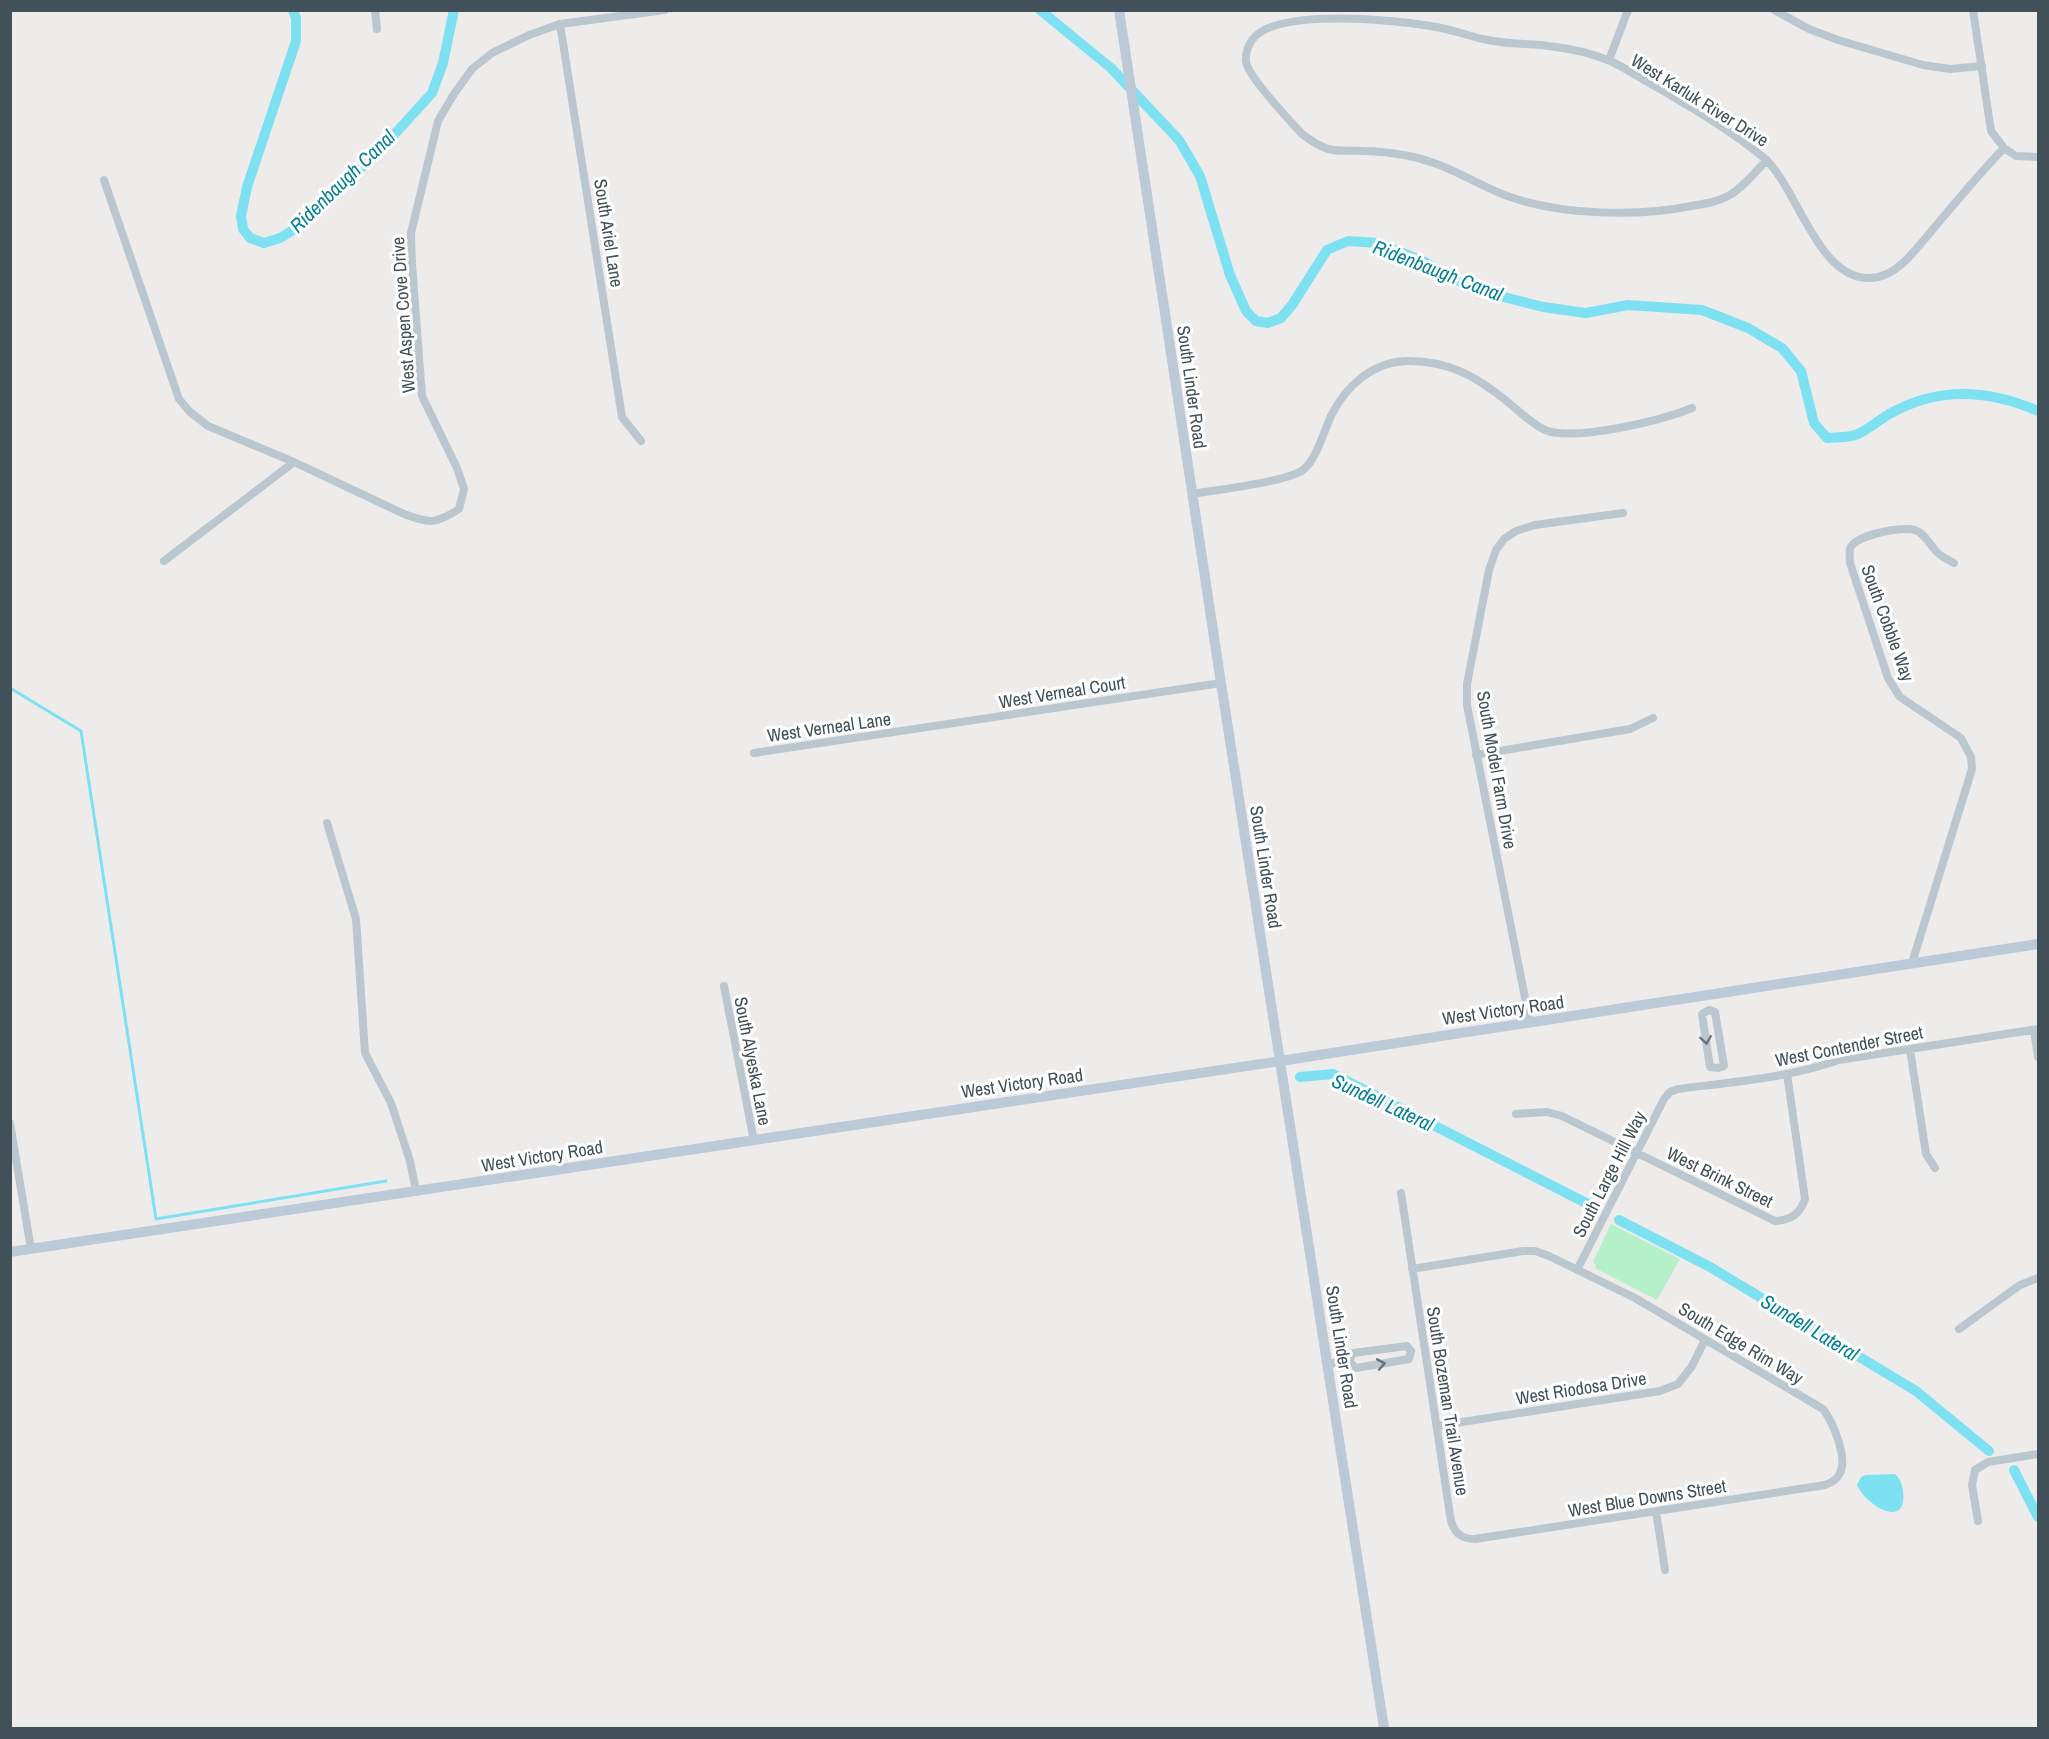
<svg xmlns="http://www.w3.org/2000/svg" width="2049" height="1739" font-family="'Archivo Narrow',sans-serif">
	<rect width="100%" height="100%" fill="#eeebeb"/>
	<path fill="#b4f1c8" d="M1611,1224L1680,1259L1657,1300L1595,1268L1596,1265L1593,1262Z"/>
	<path fill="#7de1f2" d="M1895,1474C1900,1479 1902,1484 1903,1491C1908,1531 1865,1505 1857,1485L1861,1477L1866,1475Z"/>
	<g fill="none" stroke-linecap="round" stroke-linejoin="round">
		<path stroke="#7de1f2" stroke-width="3" d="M10,688L81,731L156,1219L386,1181"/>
		<path stroke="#7de1f2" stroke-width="10" d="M293,10L296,18V41L247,187L241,216L243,229L250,238L264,243L280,238L300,226L382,148L432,93L443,63L454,10
			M1040,10L1111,68L1179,140L1200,176L1230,275L1246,311L1256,321L1268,323L1281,318L1292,305L1327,250L1348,241L1379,243L1425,262L1473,289L1543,307L1586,313L1628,305L1702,310L1748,328L1782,348L1801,371L1814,423L1827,438C1836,437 1850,438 1858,434C1871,428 1881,418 1893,412C1941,386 1990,390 2038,411
			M1300,1077L1333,1074L1592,1206
			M1619,1220L1710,1267L1916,1391L1989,1451
			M2014,1470L2038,1517"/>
		<path stroke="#bac7cf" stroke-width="8" d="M375,10L377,29
			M1774,10L1809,29L1838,40L1923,65L1950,69L1982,66
			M1973,10L1991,131L2004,148L2016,156L2038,157
			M560,24L622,417L641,441
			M1609,60L1628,10
			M1767,160C1755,172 1743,188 1728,196C1717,202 1704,204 1691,206C1637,217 1563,215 1510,197C1484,188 1460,172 1434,163C1412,155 1389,152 1366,151C1354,150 1341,152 1328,149C1319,146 1310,140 1302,134C1290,121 1249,78 1246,62C1245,55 1248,46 1252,40C1275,7 1399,20 1436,27C1454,30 1471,37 1488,40C1510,45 1534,43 1556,47C1573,49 1592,54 1608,60C1622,66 1635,75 1648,82C1687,105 1728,128 1763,157C1797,185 1817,280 1870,278C1882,278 1894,271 1903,263C1916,251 1927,236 1939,222C1960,197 1981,172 2004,148
			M104,180L179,399L190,412L208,426L294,462L404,514C430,524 436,524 459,509L464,489L457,468L422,396L412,264L411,233L438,121L454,94L472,69L492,53L529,35L560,24L665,10
			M1192,494C1215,490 1287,482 1303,470C1317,459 1324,430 1332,414C1346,386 1373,362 1406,361C1449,360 1477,377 1509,403C1520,412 1532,424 1545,430C1574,442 1663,420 1692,408
			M164,561L294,462
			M754,753L1221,683
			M1476,755L1630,729L1653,718
			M327,823L356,919L365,1053L391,1103L410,1161L416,1191
			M1912,963L1972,769L1971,757L1961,738L1900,697L1888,678L1850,563C1850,559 1849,553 1850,549C1854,535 1902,526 1915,530C1925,533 1930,546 1938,553C1942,557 1948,560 1954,563
			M724,986L754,1141
			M1709,1010L1702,1014L1710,1067L1718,1068
			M1709,1010L1715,1012L1724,1066L1718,1068
			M1530,1023L1467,705V684L1489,570L1496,550L1504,539L1516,531L1535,525L1623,513
			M2034,1030L2038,1057
			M1910,1049L1926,1154L1935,1168
			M1516,1114L1547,1112L1562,1116L1775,1221C1791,1220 1800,1214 1805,1199L1787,1074
			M10,1123L31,1249
			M1401,1193L1451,1521C1455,1534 1462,1539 1475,1539L1825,1485C1831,1483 1837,1480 1840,1473C1848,1458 1833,1422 1823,1409L1635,1298L1549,1256L1535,1251H1523L1412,1269
			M1577,1270L1664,1099L1670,1092L1678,1089C1732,1082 1788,1078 1839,1060L2038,1029
			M1959,1329L2020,1285L2038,1278
			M1349,1361L1356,1368L1409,1359L1411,1351
			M1328,1364L1349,1361L1353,1353L1407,1346L1411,1351
			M1437,1426L1660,1391L1678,1384L1692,1366L1705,1340
			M1656,1511L1665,1570
			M1978,1521L1972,1485L1975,1470L1988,1462L2038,1454"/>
		<path stroke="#bccad7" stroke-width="10" d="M1119,10L1221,683L1384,1728
			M10,1252L1280,1061L2038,944"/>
	</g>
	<defs><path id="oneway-chevron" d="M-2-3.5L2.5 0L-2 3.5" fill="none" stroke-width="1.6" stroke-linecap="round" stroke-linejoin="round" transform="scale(1.5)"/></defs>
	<g stroke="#66747d">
		<use href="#oneway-chevron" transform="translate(1706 1040) rotate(81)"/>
		<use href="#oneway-chevron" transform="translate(1381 1364) rotate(-10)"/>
	</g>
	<g text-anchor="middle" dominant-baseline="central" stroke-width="6" stroke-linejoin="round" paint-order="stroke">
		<g font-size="18" fill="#42505a" stroke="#fff">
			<text transform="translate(1700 100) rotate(32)">West Karluk River Drive</text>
			<text transform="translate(609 233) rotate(81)">South Ariel Lane</text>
			<text transform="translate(403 315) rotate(-94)">West Aspen Cove Drive</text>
			<text transform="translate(1192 387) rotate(82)">South Linder Road</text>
			<text transform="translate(1888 623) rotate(70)">South Cobble Way</text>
			<text transform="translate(1062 692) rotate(-9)">West Verneal Court</text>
			<text transform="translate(829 727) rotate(-8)">West Verneal Lane</text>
			<text transform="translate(1497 770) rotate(80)">South Model Farm Drive</text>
			<text transform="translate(1266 867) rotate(81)">South Linder Road</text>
			<text transform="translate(1503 1010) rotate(-8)">West Victory Road</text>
			<text transform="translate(1849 1046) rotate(-11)">West Contender Street</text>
			<text transform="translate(753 1061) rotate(79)">South Alyeska Lane</text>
			<text transform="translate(1022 1083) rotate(-8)">West Victory Road</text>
			<text transform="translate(542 1156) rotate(-9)">West Victory Road</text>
			<text transform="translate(1609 1174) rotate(-63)">South Large Hill Way</text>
			<text transform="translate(1720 1177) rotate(26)">West Brink Street</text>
			<text transform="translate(1741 1343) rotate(31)">South Edge Rim Way</text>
			<text transform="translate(1342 1347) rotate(81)">South Linder Road</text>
			<text transform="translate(1581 1388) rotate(-9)">West Riodosa Drive</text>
			<text transform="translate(1448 1401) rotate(81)">South Bozeman Trail Avenue</text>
			<text transform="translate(1647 1498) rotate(-9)">West Blue Downs Street</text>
		</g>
		<g font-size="20" font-style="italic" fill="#048096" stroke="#fff">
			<text transform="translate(342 181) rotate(-44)">Ridenbaugh Canal</text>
			<text transform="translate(1438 270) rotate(21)">Ridenbaugh Canal</text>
			<text transform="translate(1383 1102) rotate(25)">Sundell Lateral</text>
			<text transform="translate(1810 1327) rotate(31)">Sundell Lateral</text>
		</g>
	</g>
	<rect width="2049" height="1739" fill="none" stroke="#42505a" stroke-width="24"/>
</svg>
